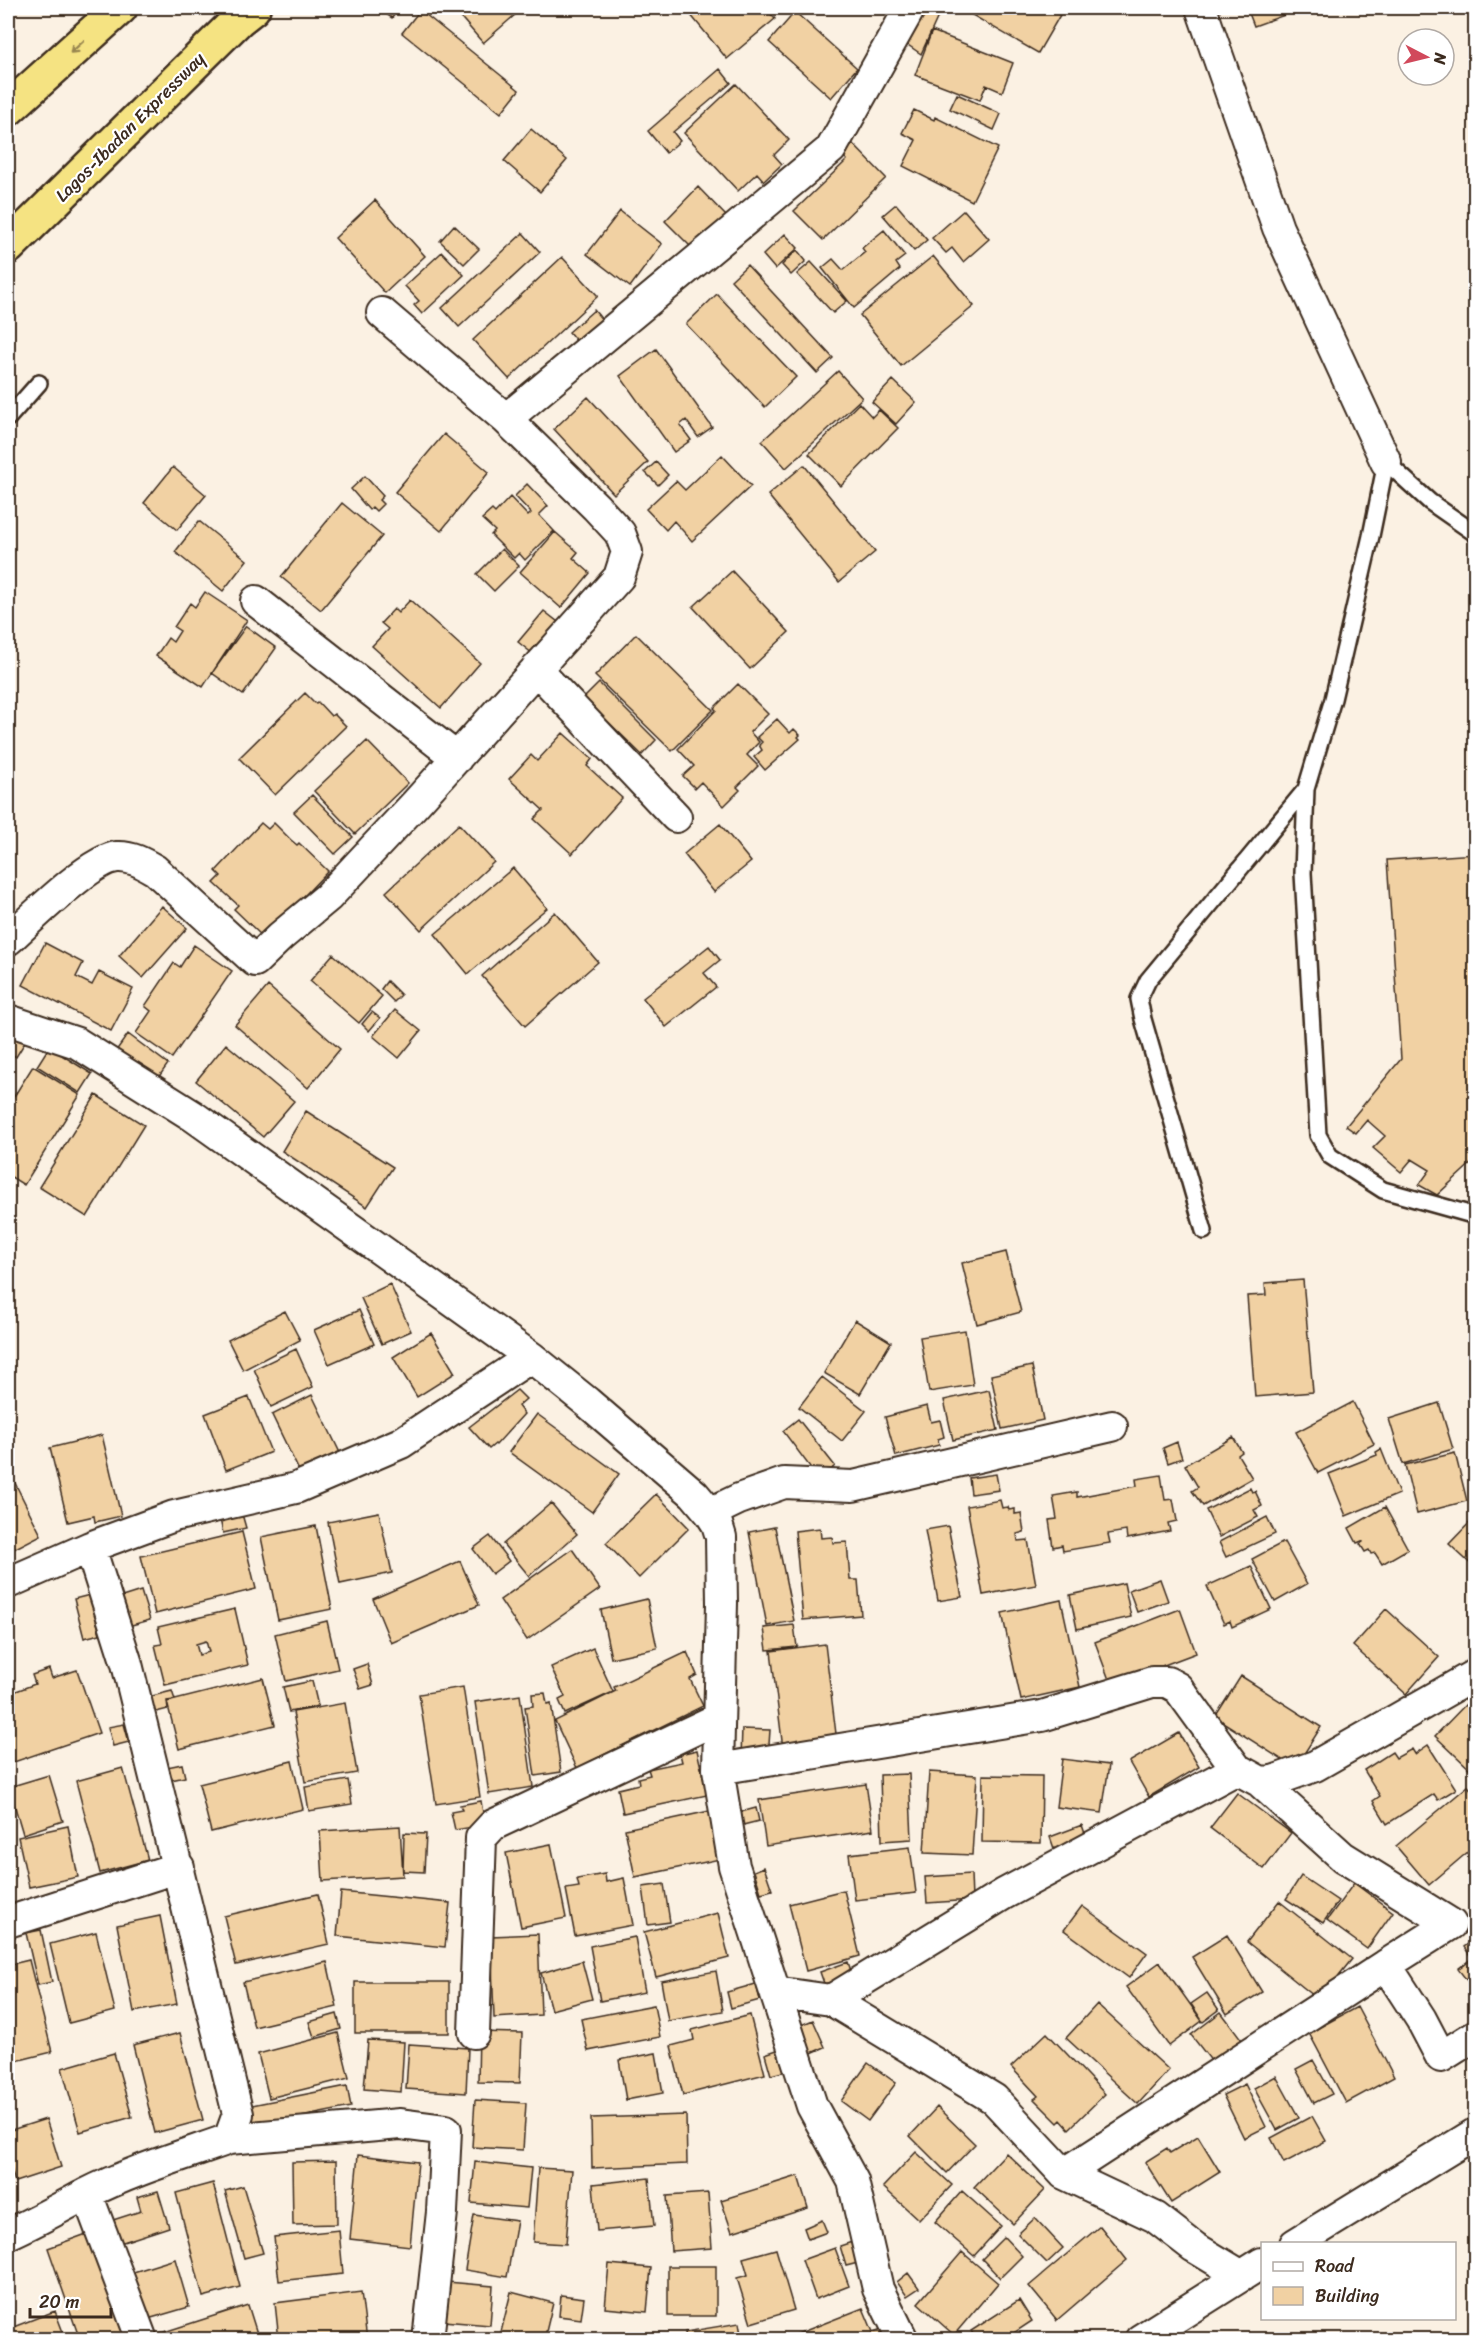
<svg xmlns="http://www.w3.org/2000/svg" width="1483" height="2347" font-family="Sriracha,sans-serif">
	<rect width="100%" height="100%" fill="#fbf1e3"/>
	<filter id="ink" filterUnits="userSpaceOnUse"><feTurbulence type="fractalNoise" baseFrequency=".0167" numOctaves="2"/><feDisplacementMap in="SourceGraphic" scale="12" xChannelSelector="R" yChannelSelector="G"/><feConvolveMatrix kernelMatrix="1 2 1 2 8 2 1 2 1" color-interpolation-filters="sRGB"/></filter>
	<g filter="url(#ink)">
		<path fill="#f1d1a3" stroke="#3b2a1e" stroke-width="1.5" fill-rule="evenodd" d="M377,8H399L392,18Z
			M466,8H511L516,14L483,43L458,14Z
			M685,8H766L775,19L727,59Z
			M921,8H935L941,10L921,54L905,43Z
			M960,8H1048L1060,15L1038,53Z
			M1247,8H1304L1254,26Z
			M420,10L519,90L501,113L402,33Z
			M795,12L857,68L831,98L769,42Z
			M932,31L1013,63L1002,92L986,85L980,100L915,75Z
			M720,69L731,83L673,132L680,141L666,153L648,131Z
			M736,84L789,140L774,155L782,164L764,181L757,173L738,191L684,133Z
			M957,94L1001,114L994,130L950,109Z
			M914,110L934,120L935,117L998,148L972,201L903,166L916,140L902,133Z
			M531,129L567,160L540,192L504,161Z
			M852,143L886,178L823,240L794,211L847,160L841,154Z
			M698,187L727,217L694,250L665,221Z
			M375,200L425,256L385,293L335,238Z
			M896,204L927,240L914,251L883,215Z
			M964,210L989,239L963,262L952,248L946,253L932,238Z
			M620,211L662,244L630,287L587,254Z
			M454,225L479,249L464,264L440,241Z
			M884,230L905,256L896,263L900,269L854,308L822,268L833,259L843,270L865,252L862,248Z
			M523,233L540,252L459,327L442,308Z
			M785,234L798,248L775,269L763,255Z
			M797,250L806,261L791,275L782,265Z
			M442,252L464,275L422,314L414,305L419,301L405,286Z
			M933,256L974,306L901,366L860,315Z
			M562,257L598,296L509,379L473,340Z
			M811,262L847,301L833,313L797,274Z
			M747,265L833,358L817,373L731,280Z
			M717,294L796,377L765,407L686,324Z
			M594,310L608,327L582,348L569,332Z
			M656,349L712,427L698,437L686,420L680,425L691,440L674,452L620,376Z
			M838,371L862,398L786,468L762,441Z
			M893,380L916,402L896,424L872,402Z
			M588,397L648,462L614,494L554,429Z
			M859,403L872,417L879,410L898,428L841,486L809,454Z
			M444,434L489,472L441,531L395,492Z
			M722,455L751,486L692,541L674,521L666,530L646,509L676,481L685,490Z
			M656,462L668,475L658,485L645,472Z
			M804,465L875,552L839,582L768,495Z
			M173,467L206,495L177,530L144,503Z
			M365,476L383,496L379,500L383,504L376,511L372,507L369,510L351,489Z
			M527,484L548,506L539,515L554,531L525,560L519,553L514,558L491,535L495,531L482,519L492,510L495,513L510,497L528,516L531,513L515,496Z
			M342,503L382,536L321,610L281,577Z
			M199,521L247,560L223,591L175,552Z
			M555,532L578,552L573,558L590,573L561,608L520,572Z
			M502,549L519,566L494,591L477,574Z
			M732,571L789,632L750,669L693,607Z
			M205,592L247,620L203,687L156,656L168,638L173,642L180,631L174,627L190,603L195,607Z
			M410,600L480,663L441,708L372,646L388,629L381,623L394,609L398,613Z
			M544,611L558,622L533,654L518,642Z
			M246,626L276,648L243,695L212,673Z
			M636,634L713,710L672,751L595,676Z
			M599,683L656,740L642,755L584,698Z
			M738,684L768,714L750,732L759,742L747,755L758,766L737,787L740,790L724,806L701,782L695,788L683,776L694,766L678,749L716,710L714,708Z
			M305,693L316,704L318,702L331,716L334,714L346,726L275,795L239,758Z
			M777,719L790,733L794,729L800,735L798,737L800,739L765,770L754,757L762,750L759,745L762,742L757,737Z
			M563,733L592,759L587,766L622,798L572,854L534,819L543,810L509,779L531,755L537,761Z
			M367,741L408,783L355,834L314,791Z
			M312,795L353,837L335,854L294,812Z
			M261,823L268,829L274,823L291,840L297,845L299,843L328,871L264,938L234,909L238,905L214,883L221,876L216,871Z
			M459,824L494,862L421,930L386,892Z
			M720,824L751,862L714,892L684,854Z
			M1476,854V1159L1437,1195L1419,1185L1430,1170L1412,1159L1401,1172L1373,1148L1385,1136L1367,1120L1356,1133L1346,1126L1401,1059L1387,860Z
			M513,868L547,908L468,974L435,934Z
			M162,906L187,928L143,978L119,956Z
			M555,912L598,962L525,1026L482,976Z
			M45,943L83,963L76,977L92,985L99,972L133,989L111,1031L23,985Z
			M194,945L232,971L172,1058L136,1033L151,1011L145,1006L174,963L180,967Z
			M709,946L720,960L704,973L716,987L666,1027L643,998Z
			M333,954L382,996L359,1023L310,981Z
			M387,981L401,995L394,1002L381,989Z
			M268,986L340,1049L308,1088L235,1025Z
			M395,1010L421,1031L399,1058L373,1036Z
			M372,1012L380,1018L369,1031L362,1024Z
			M8,1028L27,1039L16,1057L8,1052Z
			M128,1034L168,1064L158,1078L138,1063L133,1069L113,1055Z
			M226,1044L294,1101L263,1137L196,1081Z
			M49,1047L92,1074L80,1093L37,1066Z
			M33,1066L80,1095L24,1185L8,1175V1106Z
			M96,1095L144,1125L87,1217L39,1187Z
			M306,1111L393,1167L367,1207L282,1151Z
			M1006,1252L1021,1312L977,1324L962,1263Z
			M1303,1280L1313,1392L1255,1397L1247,1296L1266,1295L1265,1283Z
			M390,1284L411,1331L382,1344L361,1298Z
			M359,1310L374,1344L329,1364L314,1330Z
			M285,1311L300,1340L243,1370L228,1340Z
			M855,1320L891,1342L860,1394L824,1373Z
			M965,1330L973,1385L929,1392L920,1337Z
			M431,1333L455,1373L417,1397L393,1357Z
			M296,1349L313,1387L271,1407L254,1369Z
			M1032,1366L1043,1420L1002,1429L991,1375Z
			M822,1377L866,1411L842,1441L799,1407Z
			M517,1390L526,1399L518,1406L524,1414L496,1445L495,1444L489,1449L469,1427Z
			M989,1390L998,1430L953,1440L944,1400Z
			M312,1395L343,1459L303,1479L272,1415Z
			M249,1397L271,1452L226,1470L205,1414Z
			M1353,1402L1374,1444L1318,1473L1296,1432Z
			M1439,1403L1453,1449L1403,1464L1389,1419Z
			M927,1406L931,1422L940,1420L944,1437L938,1439L939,1445L896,1456L885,1417Z
			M537,1414L619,1474L592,1512L509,1452Z
			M798,1419L835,1466L819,1479L783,1431Z
			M102,1435L121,1516L95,1522L94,1516L68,1522L50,1448Z
			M1233,1437L1242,1452L1238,1455L1252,1478L1203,1506L1192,1491L1198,1487L1185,1465Z
			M1177,1442L1182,1458L1168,1463L1163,1448Z
			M1381,1449L1399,1494L1346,1516L1329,1474L1377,1455L1376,1452Z
			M1455,1453L1467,1501L1417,1514L1405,1465Z
			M10,1473L41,1535L8,1552V1475Z
			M996,1474L999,1490L971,1494L969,1478Z
			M1161,1475L1165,1500L1173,1499L1177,1521L1168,1523L1170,1531L1127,1539L1126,1531L1108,1534L1110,1543L1063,1551L1062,1545L1053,1547L1049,1520L1057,1519L1053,1496L1077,1492V1497L1137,1486L1136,1479Z
			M1250,1488L1252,1492L1255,1491L1262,1506L1254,1510L1258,1517L1219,1537L1206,1510Z
			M656,1494L689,1528L639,1578L606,1543Z
			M1000,1500L1002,1508L1008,1507L1009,1510L1015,1509V1514L1021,1513L1024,1532L1017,1534L1018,1541L1028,1540L1036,1585L983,1595L967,1506Z
			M551,1503L577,1534L529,1576L503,1544Z
			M1385,1507L1408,1549L1382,1564L1375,1553L1371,1554L1369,1550L1365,1552L1360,1544L1363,1542L1362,1541L1357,1543L1349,1528Z
			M379,1512L392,1573L340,1584L328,1522Z
			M242,1514L246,1528L223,1533L220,1519Z
			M1476,1516V1569L1449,1544Z
			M1267,1517L1275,1534L1226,1557L1219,1542Z
			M316,1526L332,1609L278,1620L261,1537Z
			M948,1526L962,1597L938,1601L925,1530Z
			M775,1527L794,1621L767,1626L749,1532Z
			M820,1528L821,1538L832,1537L833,1543L847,1542L850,1580H858L861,1615L803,1620L795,1531Z
			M242,1532L256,1589L155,1614L141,1556Z
			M490,1536L509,1561L492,1574L473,1549Z
			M1284,1542L1307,1584L1275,1602L1252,1559Z
			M572,1549L600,1589L527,1640L500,1600Z
			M460,1561L479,1605L391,1643L373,1599Z
			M1251,1566L1271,1609L1232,1627L1230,1621L1224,1624L1207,1586Z
			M1160,1579L1168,1601L1137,1612L1129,1590Z
			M1124,1583L1131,1617L1077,1629L1070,1595Z
			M141,1591L150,1620L128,1626L119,1598Z
			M90,1595L100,1634L84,1638L74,1599Z
			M647,1599L657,1648L611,1658L601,1610Z
			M1061,1600L1080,1687L1021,1700L1002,1613Z
			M235,1609L248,1665L165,1685L155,1645L162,1644L158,1627ZM206,1641L209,1652L199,1655L196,1644Z
			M1180,1609L1196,1653L1111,1685L1095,1642Z
			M1386,1609L1439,1657L1406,1694L1353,1646Z
			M327,1621L338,1669L286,1681L275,1634Z
			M794,1625L797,1647L767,1650L764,1628Z
			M825,1644L837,1742L783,1749L771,1651Z
			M593,1648L613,1692L565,1714L559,1700L565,1697L551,1667Z
			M687,1652L697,1675L690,1679L703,1706L577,1768L555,1721L616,1691L614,1687Z
			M367,1664L373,1685L360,1689L353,1669Z
			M49,1669L52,1678L77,1670L99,1733L8,1764V1694L35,1684L32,1675Z
			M1241,1676L1321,1727L1295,1768L1215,1717Z
			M263,1678L275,1725L179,1749L167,1702Z
			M312,1681L318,1706L289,1712L283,1687Z
			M463,1687L480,1797L436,1804L419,1694Z
			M172,1691L175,1700L167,1701L168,1709L152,1713L148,1697Z
			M545,1693L547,1704L551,1703L561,1772L535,1776L525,1707L533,1706L532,1694Z
			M520,1695L533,1787L489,1794L475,1702Z
			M345,1703L357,1773L305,1782L293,1712Z
			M1466,1704L1476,1714V1770L1473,1772L1435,1736Z
			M124,1724L129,1742L113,1746L108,1727Z
			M742,1729L770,1730L768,1759L741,1757Z
			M1179,1733L1199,1767L1149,1797L1129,1762Z
			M1428,1745L1456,1789L1438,1800L1434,1794L1387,1824L1373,1801L1380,1796L1364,1770L1392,1752L1396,1758L1412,1749L1415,1754Z
			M697,1750L707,1795L623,1813L618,1789L639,1784L638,1778L650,1775L648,1769L682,1762L680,1754Z
			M1062,1759L1109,1765L1102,1813L1056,1807Z
			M292,1761L303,1809L211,1832L199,1784Z
			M182,1764L185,1777L171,1780L167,1767Z
			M123,1768L148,1860L100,1873L76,1781Z
			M929,1772L977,1775L972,1855L924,1853Z
			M909,1774L912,1839L882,1841L880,1775Z
			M49,1775L63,1821L23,1834L9,1787Z
			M983,1775L1042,1776L1041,1843L982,1842Z
			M348,1780L352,1804L309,1811L305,1787Z
			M866,1784L873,1830L766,1846L759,1800Z
			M1468,1786L1476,1795V1845L1429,1885L1396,1846Z
			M1237,1793L1291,1833L1264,1869L1210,1828Z
			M481,1801L485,1825L455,1830L451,1812L462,1810L460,1805Z
			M756,1808L759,1821L743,1825L741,1812Z
			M710,1811L720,1859L635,1877L625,1829Z
			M1082,1825L1089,1845L1057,1857L1050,1837Z
			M68,1826L78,1877L29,1887L18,1837Z
			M400,1826L403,1876L323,1881L320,1831Z
			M404,1833L426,1834L424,1872L403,1871Z
			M551,1844L566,1918L521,1927L506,1853Z
			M910,1847L916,1893L855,1900L849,1854Z
			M764,1867L772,1890L761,1893L754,1871Z
			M605,1874L606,1882L624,1878L633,1925L575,1936L566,1889L579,1887L577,1879Z
			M971,1874L972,1900L927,1903L925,1877Z
			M1301,1876L1338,1901L1323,1923L1286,1899Z
			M1354,1883L1393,1912L1367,1949L1327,1920Z
			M664,1884L670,1922L648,1925L643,1887Z
			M844,1890L860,1956L806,1971L789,1904Z
			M341,1892L450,1903L445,1947L337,1936Z
			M318,1894L329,1944L236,1965L224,1916Z
			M1279,1901L1352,1959L1319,2000L1247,1942Z
			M1082,1906L1147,1953L1129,1978L1064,1930Z
			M718,1913L729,1958L656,1977L644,1932Z
			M160,1916L177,2004L134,2012L117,1925Z
			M41,1930L52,1982L38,1985L26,1933Z
			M96,1932L115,2011L69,2023L50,1944Z
			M538,1934L541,2015L494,2018L491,1936Z
			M1227,1935L1262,1992L1227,2014L1192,1957Z
			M635,1937L645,1992L600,2001L590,1946Z
			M1476,1938V1992L1458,1969L1472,1958L1464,1947Z
			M29,1960L52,2052L8,2063V1965Z
			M582,1961L592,1999L551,2010L541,1973Z
			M327,1962L337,2007L254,2027L243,1982Z
			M848,1962L854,1980L826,1989L820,1972Z
			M1160,1962L1202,2021L1169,2046L1126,1987Z
			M716,1971L723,2011L668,2021L661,1981Z
			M355,1982H449V2033H355Z
			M756,1984L760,2000L731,2008L727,1992Z
			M1207,1993L1219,2010L1203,2022L1191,2004Z
			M1097,2004L1169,2070L1138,2104L1066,2038Z
			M654,2005L660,2037L588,2051L581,2019Z
			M1357,2007L1394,2077L1346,2103L1309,2033Z
			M1221,2012L1245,2044L1216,2067L1191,2035Z
			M337,2014L341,2029L314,2037L309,2022Z
			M750,2015L765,2074L683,2095L671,2046L694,2040L692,2030Z
			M813,2020L825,2047L807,2055L794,2028Z
			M479,2032L522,2033L520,2083L478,2082Z
			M180,2033L203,2120L155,2133L133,2045Z
			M338,2033L349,2078L269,2098L258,2054Z
			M1047,2033L1105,2094L1069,2129L1061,2120L1058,2123L1034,2099L1038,2096L1011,2067Z
			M368,2040L404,2042L401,2092L364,2089Z
			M409,2044L468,2048L466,2093L406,2089Z
			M780,2049L786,2071L771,2075L765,2054Z
			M114,2053L132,2117L80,2132L62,2068Z
			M656,2053L663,2093L626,2100L619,2060Z
			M1313,2060L1332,2094L1314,2103L1296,2069Z
			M868,2063L896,2083L868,2121L841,2101Z
			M1276,2076L1299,2118L1277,2130L1254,2088Z
			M1245,2084L1266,2127L1244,2138L1223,2095Z
			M347,2086L351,2107L250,2127L247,2106Z
			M475,2100L526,2103L523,2150L472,2147Z
			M937,2107L975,2144L947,2173L910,2136Z
			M686,2115L687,2164L592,2168L591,2118Z
			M1312,2116L1326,2141L1284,2163L1271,2138Z
			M46,2119L61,2167L15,2182L8,2158V2131Z
			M1198,2136L1220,2172L1171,2203L1145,2162L1167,2148L1170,2153Z
			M916,2152L952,2185L919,2220L883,2187Z
			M1006,2153L1045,2190L1013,2224L974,2187Z
			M358,2155L418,2162L410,2246L350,2239Z
			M336,2161L337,2224L293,2225L292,2162Z
			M475,2162L531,2168L527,2208L471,2203Z
			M538,2168L572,2170L566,2244L533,2242Z
			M798,2176L808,2208L732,2232L721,2200Z
			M649,2178L654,2226L597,2231L593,2184Z
			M213,2183L240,2287L203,2297L176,2193Z
			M243,2186L263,2253L244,2258L225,2191Z
			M158,2191L169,2227L120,2243L113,2220L141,2211L137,2197Z
			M962,2191L1001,2226L974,2256L935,2222Z
			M708,2193L712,2248L671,2251L667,2196Z
			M474,2215L517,2221L507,2277L465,2270Z
			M1035,2218L1063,2248L1047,2263L1018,2234Z
			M822,2220L827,2232L808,2239L804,2228Z
			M1100,2226L1127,2260L1057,2320L1029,2286Z
			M339,2230L343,2274L279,2281L274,2237Z
			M92,2232L129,2336L118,2340H80L48,2248Z
			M1004,2237L1022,2256L1000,2278L982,2259Z
			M855,2241L862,2262L846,2266L840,2246Z
			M835,2248L849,2286L816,2299L802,2260Z
			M776,2249L794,2310L751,2323L737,2278L748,2275L743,2258Z
			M962,2252L998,2283L954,2335L918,2303Z
			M175,2259L189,2307L141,2321L127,2274Z
			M609,2264L651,2268L647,2312L605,2308Z
			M668,2266H716V2316H668Z
			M908,2273L919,2288L907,2296L897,2282Z
			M447,2282L493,2286L490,2325L443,2321Z
			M361,2292L367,2340H279L275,2303Z
			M511,2292L553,2303L544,2340H499Z
			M561,2295L584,2298L581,2319L559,2316Z
			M1019,2300L1032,2321L1003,2340H977L971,2331Z
			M248,2305L259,2340H163L161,2333Z
			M863,2308L873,2332L882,2329L886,2340H782Z
			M55,2311L66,2340H8V2329Z
			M739,2323L742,2340H686L685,2332Z"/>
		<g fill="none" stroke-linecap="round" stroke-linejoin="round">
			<defs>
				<path id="service" d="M8,418L39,383
					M1386,462L1371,536L1333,699L1306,789L1303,873L1318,1135L1330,1156L1383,1190L1476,1216
					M1386,462L1430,502L1476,534
					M1204,1231L1143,1019L1139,999L1148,980L1306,789"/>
				<path id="minor" d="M1201,8L1278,228L1386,462
					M506,419L831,149L910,8
					M256,601L457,758
					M536,669L676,817
					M8,940C29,921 91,859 117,857C131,856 143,863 155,870L255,961L281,936L328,897L416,803L619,577L627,552L620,533L596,507L506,419L382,313
					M8,1020L77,1043L193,1116L531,1357L587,1402L694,1494L710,1513L717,1524L721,1537L722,1603L718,1769L734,1866L812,2106L853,2181L878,2289L903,2340
					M710,1513L739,1499L784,1483L853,1486L1112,1426
					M8,1583L90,1547L174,1516L296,1488L401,1443L531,1357
					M718,1769L1042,1716L1152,1682H1167L1178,1688L1237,1769
					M1259,1781L1343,1857L1451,1924L1386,1965
					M8,1922L179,1867
					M775,1992L831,2000L994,2099L1064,2174L1155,2217L1194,2247L1242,2276
					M831,2000L1004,1894L1237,1769L1259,1781L1270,1782L1315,1766L1476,1674
					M474,2033L481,1838L493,1825L510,1817L719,1718
					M229,2139L400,2124L446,2130L442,2212L428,2340
					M1064,2174L1386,1965L1421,2019L1441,2057L1476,2035
					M87,2194L142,2340
					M8,2234C35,2222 60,2208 86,2194C131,2171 181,2156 229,2139L238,2114L127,1664L90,1547
					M1295,2244L1476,2133
					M1140,2340L1262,2263"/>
				<path id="motorway" d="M8,109L120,8
					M8,247L239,19L253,8"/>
			</defs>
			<use href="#service" stroke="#3b2a1e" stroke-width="20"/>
			<use href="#minor" stroke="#3b2a1e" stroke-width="34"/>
			<use href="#motorway" stroke="#3b2a1e" stroke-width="38"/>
			<use href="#service" stroke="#fff" stroke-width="15"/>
			<use href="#minor" stroke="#fff" stroke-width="30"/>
			<use href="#motorway" stroke="#f5e382" stroke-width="33"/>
		</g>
		<defs><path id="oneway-shaft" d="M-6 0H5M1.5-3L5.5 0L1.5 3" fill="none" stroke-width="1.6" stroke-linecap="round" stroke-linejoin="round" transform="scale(1.5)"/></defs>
		<use stroke="#988650" href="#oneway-shaft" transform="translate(77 47) rotate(138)"/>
	</g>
	<g text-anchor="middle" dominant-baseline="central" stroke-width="4.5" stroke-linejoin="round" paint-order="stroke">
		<g font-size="18" fill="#3b2a1e" stroke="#fff">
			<text transform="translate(130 127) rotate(-45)">Lagos-Ibadan Expressway</text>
		</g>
	</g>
	<rect width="1483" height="2347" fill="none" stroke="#fff" stroke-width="30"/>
	<rect x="15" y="15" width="1453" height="2317" fill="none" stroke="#3b2a1e" stroke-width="2" filter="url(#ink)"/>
	<rect x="1261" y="2242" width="195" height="78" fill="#ffffff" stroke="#b1aaa5" stroke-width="1.5"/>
	<rect x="1273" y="2262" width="30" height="9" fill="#ffffff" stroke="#b1aaa5" stroke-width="1.5"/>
	<text x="1315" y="2272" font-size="18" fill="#3b2a1e">Road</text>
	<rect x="1273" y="2287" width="30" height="18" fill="#f1d1a3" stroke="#b1aaa5" stroke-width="1.5"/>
	<text x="1315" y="2302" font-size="18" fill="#3b2a1e">Building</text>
	<g transform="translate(1426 57) rotate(97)"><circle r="28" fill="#ffffff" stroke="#b1aaa5" stroke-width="1.5"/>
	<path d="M0-4.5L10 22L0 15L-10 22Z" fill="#d1495b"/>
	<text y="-9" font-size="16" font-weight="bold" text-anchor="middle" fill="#3b2a1e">N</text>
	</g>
	<path d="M30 2308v9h81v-9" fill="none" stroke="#3b2a1e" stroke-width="3"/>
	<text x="39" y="2308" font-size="18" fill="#3b2a1e" stroke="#ffffff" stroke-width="4.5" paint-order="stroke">20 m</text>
</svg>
